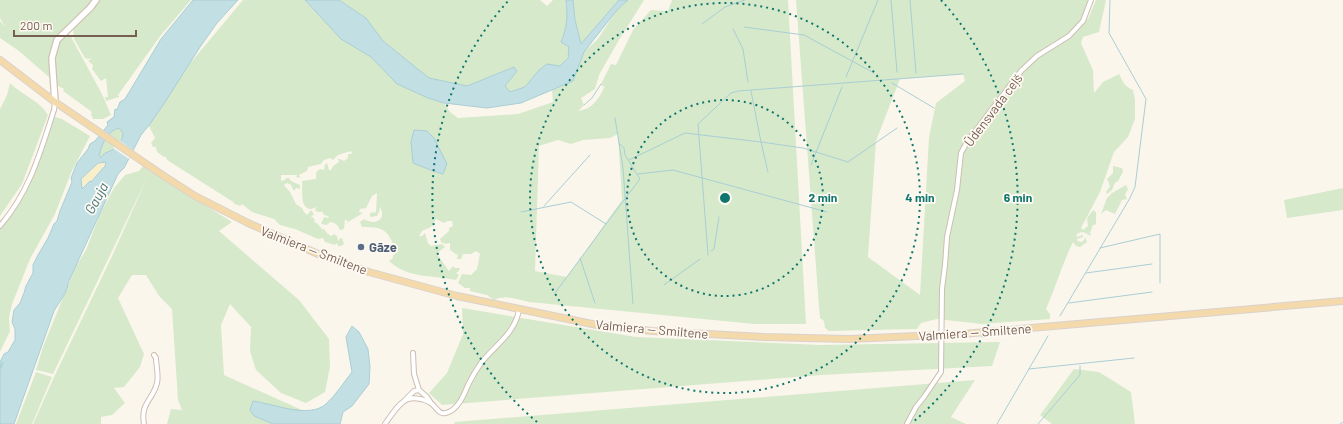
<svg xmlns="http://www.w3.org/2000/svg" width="1343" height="424" font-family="Barlow,sans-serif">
	<rect width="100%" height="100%" fill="#fbf6ec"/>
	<path fill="#d7e9cb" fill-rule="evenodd" d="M0,0H97L59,35L50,58V78L19,51L0,38V21L5,27L0,18Z
		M99,0H191L161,35L118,95L119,97L106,101L105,97H108L106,78L101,81L92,69L93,65L88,61L92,58L88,59L85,58L74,39L73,28C83,20 93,10 99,0Z
		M243,0H305L341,38L371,57L397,84L428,98L444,103L450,112L458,118L518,114L553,102L552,90L573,81L584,52L597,40L617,10L628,0H644L619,40L599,75L595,89L581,98L584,105L578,111C593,109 599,98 605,86L603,87L601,84L611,64L616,65L633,30L651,10L668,11L672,0H788L806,324H754L529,302C518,300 504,294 494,300L487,295L470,291V288H465L458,283L462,274L471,275L477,269L480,254L476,251L471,254H463L461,259H457L458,253L457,255L450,250V243L445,244L441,242L440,239L449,231V228L453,226L452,221H447L444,223L436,219L431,227L422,231L419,236H422L425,233L428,243L431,246L442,244L445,247L441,250L437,254L449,271L453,266L455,268H460L459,271L456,273L459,275L456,280C433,275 408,279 389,261L392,259L396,250C387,230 385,227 362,227L360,222L364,219C375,226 387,220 380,207L379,212L377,216L370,217V213L376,212L377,193L372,196L366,208L360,209L359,212L363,213L348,222L345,219L344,229L340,230C337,225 337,223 330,222L327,225L321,224L324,217L328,218L329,217L323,214V212H319L315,211L316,207C314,208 312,209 310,209C299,207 303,188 302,181L316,179V174L317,171L321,169L324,170L325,164L327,163L329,170H331L333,166L339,162L338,159H340L344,161L348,158V154H352L351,151L338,155L333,160L330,158L324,160L321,164L308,167L307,171L299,175L300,178L296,177L297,175H281V181L285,180L286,178H289L291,181L300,185V189L296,188L294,191L291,185L287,183L284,185L290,192L296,204L302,208L304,212L307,215L311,210L314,214L311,217L314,218L315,223H317L322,229H324L327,233L331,236L334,234L337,236L338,241H339V239L342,238L344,244L341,246H338L337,243L335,245L325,242L323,238L318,239L295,229L280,225L274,219L252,212L242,204L240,206L235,204L232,201L230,200L167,160L166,157H164L157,152L156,147H153L151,143L155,138L148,124L187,67ZM618,134L622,200L567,277L535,271L539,146L558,140L571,144L583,140L610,138Z
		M339,0H540L547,6L553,0H566C568,15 567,28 561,42L570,47C566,69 558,67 539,70L525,87L510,92L505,86L517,71L514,67L467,86L429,78L383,41L366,18Z
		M573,0H619L581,45L575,20Z
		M796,0H1088L1083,14L1088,19L1096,0H1106L1099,32L1083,37L1081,43L1093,70L1094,93L1103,82L1119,74C1123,82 1125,87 1133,90L1135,100V119L1128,137L1114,152L1100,192L1081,228L1083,230L1088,226L1087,218L1093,210L1096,212V224L1092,226V228L1090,233L1091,236L1083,232L1078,233L1076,237L1083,235V237L1077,239V241L1082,242L1084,240L1085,237L1087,242L1080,247L1076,246L1073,242C1062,264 1056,287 1046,309L1050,314V319L981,324L937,319L921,323L917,329L829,331L825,328L824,321L820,318L819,307ZM963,74L965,81L936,103L929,137L920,295L868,257L876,141L900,79Z
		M67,33L70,35L102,94L111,115L103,119H93L91,114L92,112L63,91L64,89L56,85C55,67 50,46 67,33Z
		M10,83C22,95 39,100 48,115L22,184L0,216V109L7,95Z
		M51,116L62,119L90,136L71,173L55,214L30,259L12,304L9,318L10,331L0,352V223L18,199L26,184L37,157Z
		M119,128L123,133C121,154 105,149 101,158L99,155C101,152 100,149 102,146C104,138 111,130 119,128Z
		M143,166L232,222L219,231L299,300L329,339L330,367L325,392L306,403L281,393L256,370L250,351L251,327L230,304L221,325L224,375L333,424H167L171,409L182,410L178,400L172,309L159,296L146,275H132L118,298L144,354L140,367L124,387L114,388L125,403L112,415L101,417V424H33L55,375L113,254L147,178L53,374L36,370L43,347L75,268L86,250L100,214L114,188L125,175L139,171Z
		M1113,166L1122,168L1123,172L1118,181L1115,183L1112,190L1107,194L1106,192L1110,186L1107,179L1113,173Z
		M1126,185L1128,189L1125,195L1127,199L1122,200L1115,214L1106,210L1101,214L1107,198L1112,193Z
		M1343,188V210L1287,218L1284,200Z
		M462,308L636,337L821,345L1000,342L992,366L822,375L442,405L429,393L447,373L463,334Z
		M1074,369L1099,372L1131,392L1135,424H1052L1040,415Z
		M36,372L52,377L32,424H16Z
		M975,380L951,417L966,424H454L455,422Z"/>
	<path fill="#f8eeca" d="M106,161L101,171L91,182H88L81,190L82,183L81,179L98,163Z"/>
	<path fill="#c2dfe4" stroke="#a9ced5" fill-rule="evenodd" d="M193,0H238L217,23L200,47L167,99L150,124L141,135L124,168L118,174L68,283C67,294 59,302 54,311L14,424H0V371L3,362L0,368V362L4,354L8,352L15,340V329L12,322L14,310L20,303L24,293L26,286L33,273V265L38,255L48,238L54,224L57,221L60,211L72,182L71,178L77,163L88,149L90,144L95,141L108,125L107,122L114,117L115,109L117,110L120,102L125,99L161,39ZM119,128L123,133C121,154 105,148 101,158L99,155C101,152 100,149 102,146C105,138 111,130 119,128ZM106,162L105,166L91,182L90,181L82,189L81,179L98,163Z
		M305,0H339L366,18L383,41L429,78L467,86L514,67L517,71L505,86L510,92L525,87L539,70L547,64L560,66L568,58L569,47L561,42C567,28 568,15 566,0H573L575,20L581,44L619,0H628L617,10L584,52L573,81L521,103L487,108L444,103L428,98L397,84L371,57L341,39Z
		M414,130L427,131L434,138L447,164L443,174L433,171L413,163L411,142Z
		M352,326L359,332L368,349L370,367L369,384L352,406L343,412L340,424H273L254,416L250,410L253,401C274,404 309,419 326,404C336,395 344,382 352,372L346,337Z"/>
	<path fill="#fbf6ec" d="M119,140L134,151L129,159L113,148Z"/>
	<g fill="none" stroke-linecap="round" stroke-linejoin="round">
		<path stroke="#a9ced5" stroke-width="1" d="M891,0L897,72
			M910,0L916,73
			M702,24L725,7L745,0
			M744,27L804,35L874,73
			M733,29L743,49L748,82
			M846,77L878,0
			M892,83L934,108
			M584,105L592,98L601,84
			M615,118L623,168L633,304
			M629,160L685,133L761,142L751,91
			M811,165L842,87
			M768,172L761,142L803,148L848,162L897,128
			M638,174L673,170L827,212
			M544,206L590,155
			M521,212L571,202L606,224L640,179L625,155L624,148L619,143
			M1100,248L1160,234V283
			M711,251L714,249L719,217
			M708,255L698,124L731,93L738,91L963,74
			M580,258L595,303
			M1086,273L1152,264
			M664,285L700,259
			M555,293L606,224
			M1069,303L1152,292
			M1060,316L1130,198L1135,187L1146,99L1109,33L1110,0
			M1029,369L1134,358
			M997,424L1048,336
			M1038,424L1080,375V366
			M1340,424L1343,422"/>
		<defs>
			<path id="street" d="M0,226C30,191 40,153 54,110L55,102
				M413,353L414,374L419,390
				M404,401L414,391L419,390L427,397L431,403
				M144,424C140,403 153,400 157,383C159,376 156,365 156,358L154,355
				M385,424C390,417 396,407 403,402C410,396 424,398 432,404C436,407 439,415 446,413C458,410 464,395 468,385C472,377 476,370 481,363C494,346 516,333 519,309
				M907,424L916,407L924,397L941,372L942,289L945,265L947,237L957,190L961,153L967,142L1021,71L1037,56L1069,36L1083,21L1091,0"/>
			<path id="secondary" d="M55,102L52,58L57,40L90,8L96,0"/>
			<path id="primary" d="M0,60L55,102L164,176L195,196L248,223L318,254L369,272L457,296L597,325L652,331L764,337L849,339L962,334L1343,301"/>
		</defs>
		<use href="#street" stroke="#cdbeb2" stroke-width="6"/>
		<use href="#secondary" stroke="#d3c0b2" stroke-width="8"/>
		<use href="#primary" stroke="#d9d2ce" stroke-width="8"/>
		<use href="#street" stroke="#fff" stroke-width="4"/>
		<use href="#secondary" stroke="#fff" stroke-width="5.5"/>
		<use href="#primary" stroke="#f4d9ab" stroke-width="6"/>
	</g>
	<g fill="none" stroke="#0f766e" stroke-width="2" stroke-dasharray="2 4">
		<circle cx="725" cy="198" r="98"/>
		<circle cx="725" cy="198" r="195"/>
		<path d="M537 422A293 293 0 0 1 509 0M941 0A293 293 0 0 1 913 422"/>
	</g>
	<circle fill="#5c6f8a" stroke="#fefaf3" stroke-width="1.5" cx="361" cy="247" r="4"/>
	<g text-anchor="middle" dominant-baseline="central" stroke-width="3.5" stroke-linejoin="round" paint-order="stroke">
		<g font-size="13" fill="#765e50" stroke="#fefaf3">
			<text transform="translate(993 110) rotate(-53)">Ūdensvada ceļš</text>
			<text transform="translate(314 250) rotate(21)">Valmiera — Smiltene</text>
			<text transform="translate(652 329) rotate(5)">Valmiera — Smiltene</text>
			<text transform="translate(975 332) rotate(-4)">Valmiera — Smiltene</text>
		</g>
		<g font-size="13" font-weight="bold" fill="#4e5e75" stroke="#fefaf3" text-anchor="start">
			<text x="369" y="247">Gāze</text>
		</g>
		<g font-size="14" font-style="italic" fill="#47777f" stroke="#fefaf3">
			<text transform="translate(96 198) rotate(-61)">Gauja</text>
		</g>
	</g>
	<circle cx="725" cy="198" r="6" fill="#0f766e" stroke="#fefaf3" stroke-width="2"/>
	<g font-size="12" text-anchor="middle" font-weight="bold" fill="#0f766e" stroke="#fefaf3" stroke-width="3.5" stroke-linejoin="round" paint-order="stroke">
		<text x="823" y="202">2 min</text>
		<text x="920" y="202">4 min</text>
		<text x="1018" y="202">6 min</text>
	</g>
	<path d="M14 30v6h122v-6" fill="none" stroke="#765e50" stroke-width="2"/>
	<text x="20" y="30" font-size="12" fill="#765e50" stroke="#fefaf3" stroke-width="3" paint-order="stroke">200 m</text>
</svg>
